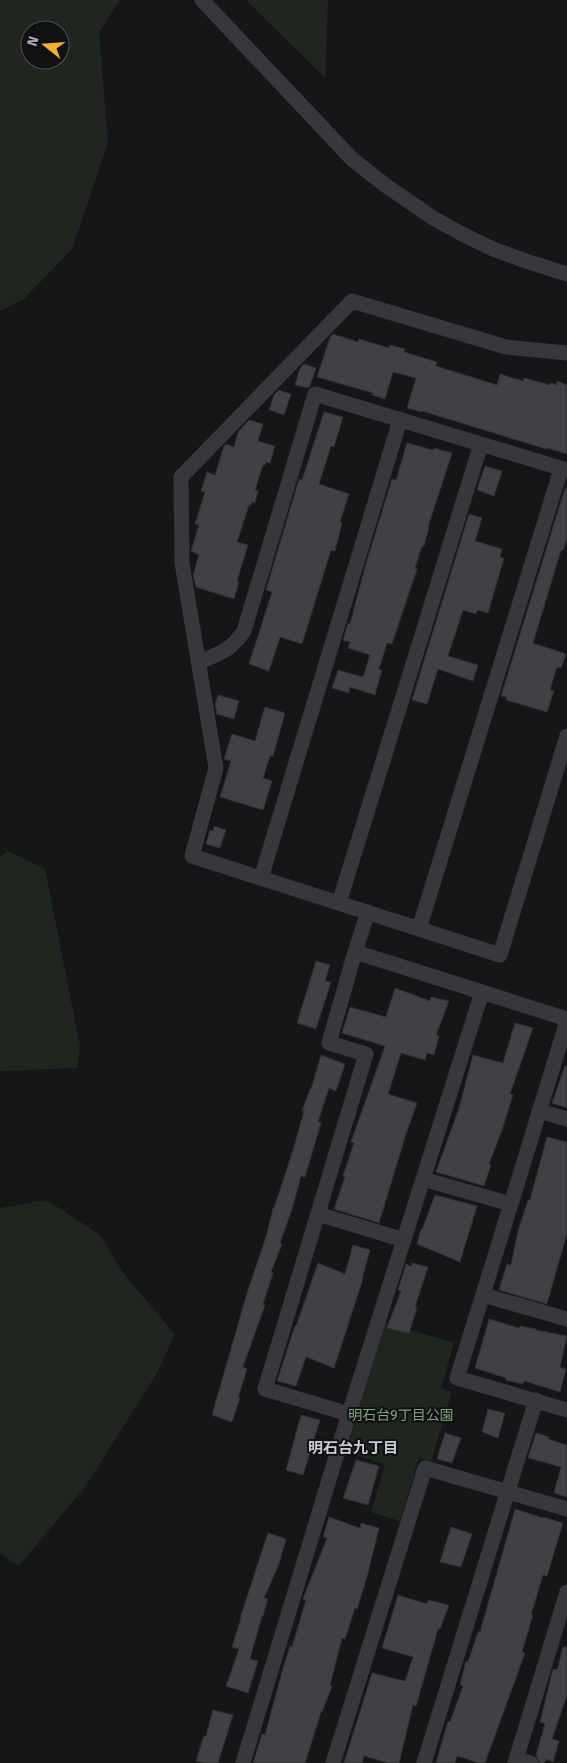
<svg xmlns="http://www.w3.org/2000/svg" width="567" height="1763" font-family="'Fira Sans','Noto Sans JP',sans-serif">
	<rect width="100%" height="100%" fill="#161618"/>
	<path fill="#1e261f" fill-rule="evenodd" d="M0,0H120L99,32L108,143L72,249L24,299L0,311ZM30,30H60V60H30Z
		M246,0H328L325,78Z
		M8,851L45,869L80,1046L77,1068L0,1071V856Z
		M47,1200L99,1234L126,1277L175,1334L156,1375L85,1487L19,1566L0,1553V1208Z
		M385,1322L454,1343L441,1388L452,1392L431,1462L419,1458L400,1521L371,1512L385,1464L346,1452Z"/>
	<path fill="#404145" stroke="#303034" d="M333,334L358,342L359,339L389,348L390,345L405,349L404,352L437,362L436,366L497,385L500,374L523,381L524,378L550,385L551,383L556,385L557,381L567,385V454L547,448L546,449L422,411V412L407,408L416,378L393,372L385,399L372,395L373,393L317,377L330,337Z
		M304,364L316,368L310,386L308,388L295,385L300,368Z
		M279,390L291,394L284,415L269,410L274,395Z
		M324,412L343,417L334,447L331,446L319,484L349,494L340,522L342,523L335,551L331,550L302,644L280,637L269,671L249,664L272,592L266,590L299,479L302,480Z
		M249,420L263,424L258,441L275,446L270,463L266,462L265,465H263L255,490L258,491L255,503L252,502L251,505H249L237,542L248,545L237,581L239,582L234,599L196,587L193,575L199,555L191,551L199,525L195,524L205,492L201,491L207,472L215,475L224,446L226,444L234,447L238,432Z
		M407,443L433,450L434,448L452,453L428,527H429L424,546H422L415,568L417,569L392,644L387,643L379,669L382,670L375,695L350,687L349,693L332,688L338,670L363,677L370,655L348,648L350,642L343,640L348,623L350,624L365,567L392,479L396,480Z
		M485,466L502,471L494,496L477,490Z
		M565,488H567V538L563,550H561L533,643L566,654L561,668L557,667L550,690L554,691L547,712L506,700L507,697L501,696Z
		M469,514L482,518L475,541L502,549L500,557L504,558L488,613L477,610L476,614L463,610L448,656L478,665L473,681L438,669L427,704L412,700Z
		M218,695L239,701L234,719L216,714L217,709H216L215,704Z
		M265,707L285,713L273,756H270L263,778L272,781L263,810L220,797L231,761L224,759L232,734L255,741Z
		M214,826L226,830L220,848L206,844L210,830L213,831Z
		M316,961L330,965L325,981L331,982L316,1029L297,1023Z
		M395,988L430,1001L431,997L449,1001L436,1035L439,1036L434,1055L427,1053L425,1060L401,1053L388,1094L417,1103L406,1134L379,1223L334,1209L345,1177L343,1176L354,1143L351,1142L385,1046L342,1033L350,1007L386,1017Z
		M515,1023L533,1028L510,1094L513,1095L502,1130L489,1164L491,1165L484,1186L436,1172L459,1108L473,1055L503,1063Z
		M321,1055L345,1064L336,1091L329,1088L318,1122L321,1123L305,1177L301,1176L292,1209L280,1243L282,1244L271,1272L273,1273L263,1304L265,1305L243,1367L247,1369L238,1398H240L232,1422L212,1415L247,1293L267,1234L273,1208H274L294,1147L304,1111H302L310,1089H311Z
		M565,1066H567V1108L552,1103Z
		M547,1137L567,1142V1233L547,1304L499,1290L507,1264L511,1265L518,1231L528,1200H530Z
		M435,1195L477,1206L460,1262L417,1244L421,1229L422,1230Z
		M353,1245L370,1250L362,1279H363L334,1368L306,1357L296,1386L277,1381L295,1326H296L318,1263L345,1274Z
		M412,1263L428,1267L415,1307L417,1308L409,1333L387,1328L401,1291L398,1290L406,1264L411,1266Z
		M489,1319L519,1328L520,1326L536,1329V1330L567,1336L560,1367L566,1369L560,1392L524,1381L523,1384L505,1380L506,1378L475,1368Z
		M488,1409L505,1413L498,1438L482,1432Z
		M301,1415L320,1420L303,1475L286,1470Z
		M445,1433L461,1438L452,1463L437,1459Z
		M536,1433L549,1437L548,1439L567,1445V1497L554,1493L561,1467L528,1458Z
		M356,1460L379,1466L368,1505L343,1498Z
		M515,1509L543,1518V1517L563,1523L547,1576L543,1575L531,1615H533L522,1652L525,1653L485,1763H479L457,1756L455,1763H436L448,1721L450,1722L463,1686L460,1685L466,1661L468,1662L478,1632H480Z
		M329,1517L360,1528L361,1523L379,1528L367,1577L357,1609L355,1608L345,1639L342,1638L330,1685L332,1686L322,1712H321L305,1763H253L262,1734L265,1735L283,1668L290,1646L292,1647L306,1600L303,1599L327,1538L323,1537Z
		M451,1527L472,1534L461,1567L440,1562Z
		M268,1533L286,1539L279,1564L264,1598L268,1599L263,1616H262L250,1659L258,1661L248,1693L226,1686L239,1649L232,1647L241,1618H240Z
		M398,1595L427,1604L428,1600L449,1605L440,1629H438L416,1706L413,1705L399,1763H388L364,1756L362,1763H344L372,1673L405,1681L413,1657L382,1648Z
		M563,1647H567V1695L552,1739L559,1741L553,1762L546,1759L544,1763H540L536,1755L545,1724L540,1722L553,1669L557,1670Z
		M213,1710L233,1715L218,1763H204L196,1761L204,1736H206Z"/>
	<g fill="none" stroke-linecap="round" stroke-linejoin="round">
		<path stroke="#37383d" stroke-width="15" d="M202,0L352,159L385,185L433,218L464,235L493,249L523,260L567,274
			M567,353L506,347L352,301L181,477L182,563L216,768L192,856L500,955L567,736
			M199,662C221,653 230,651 244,631L315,394L567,470
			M261,878L400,420
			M339,903L481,444
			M419,929L561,469
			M355,952L368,912
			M482,992L567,1019
			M539,1111L567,1119
			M511,1204L567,1021
			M318,1214L404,1240
			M483,1295L567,1319
			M349,1414L265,1389L366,1054L329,1043L355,952L482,992L423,1179
			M516,1759L531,1763
			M243,1763L349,1414L423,1179L511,1204L457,1378L567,1410
			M333,1763L425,1468L567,1509
			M424,1763L536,1400
			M515,1763L567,1592"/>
	</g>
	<g text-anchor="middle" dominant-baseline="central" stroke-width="4" stroke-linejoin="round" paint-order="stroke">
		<g font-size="14" fill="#7fa381" stroke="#111113">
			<text x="401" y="1415">明石台9丁目公園</text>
		</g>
		<g font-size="15" font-weight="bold" fill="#c9ccd4" stroke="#111113">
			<text x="353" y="1448">明石台九丁目</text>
		</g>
	</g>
	<g transform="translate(45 45) rotate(287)"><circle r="24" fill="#111113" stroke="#4d4f55"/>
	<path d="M0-4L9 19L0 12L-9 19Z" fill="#f2b134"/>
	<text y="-8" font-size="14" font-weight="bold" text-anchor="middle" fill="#a8adb8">N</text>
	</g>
</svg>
